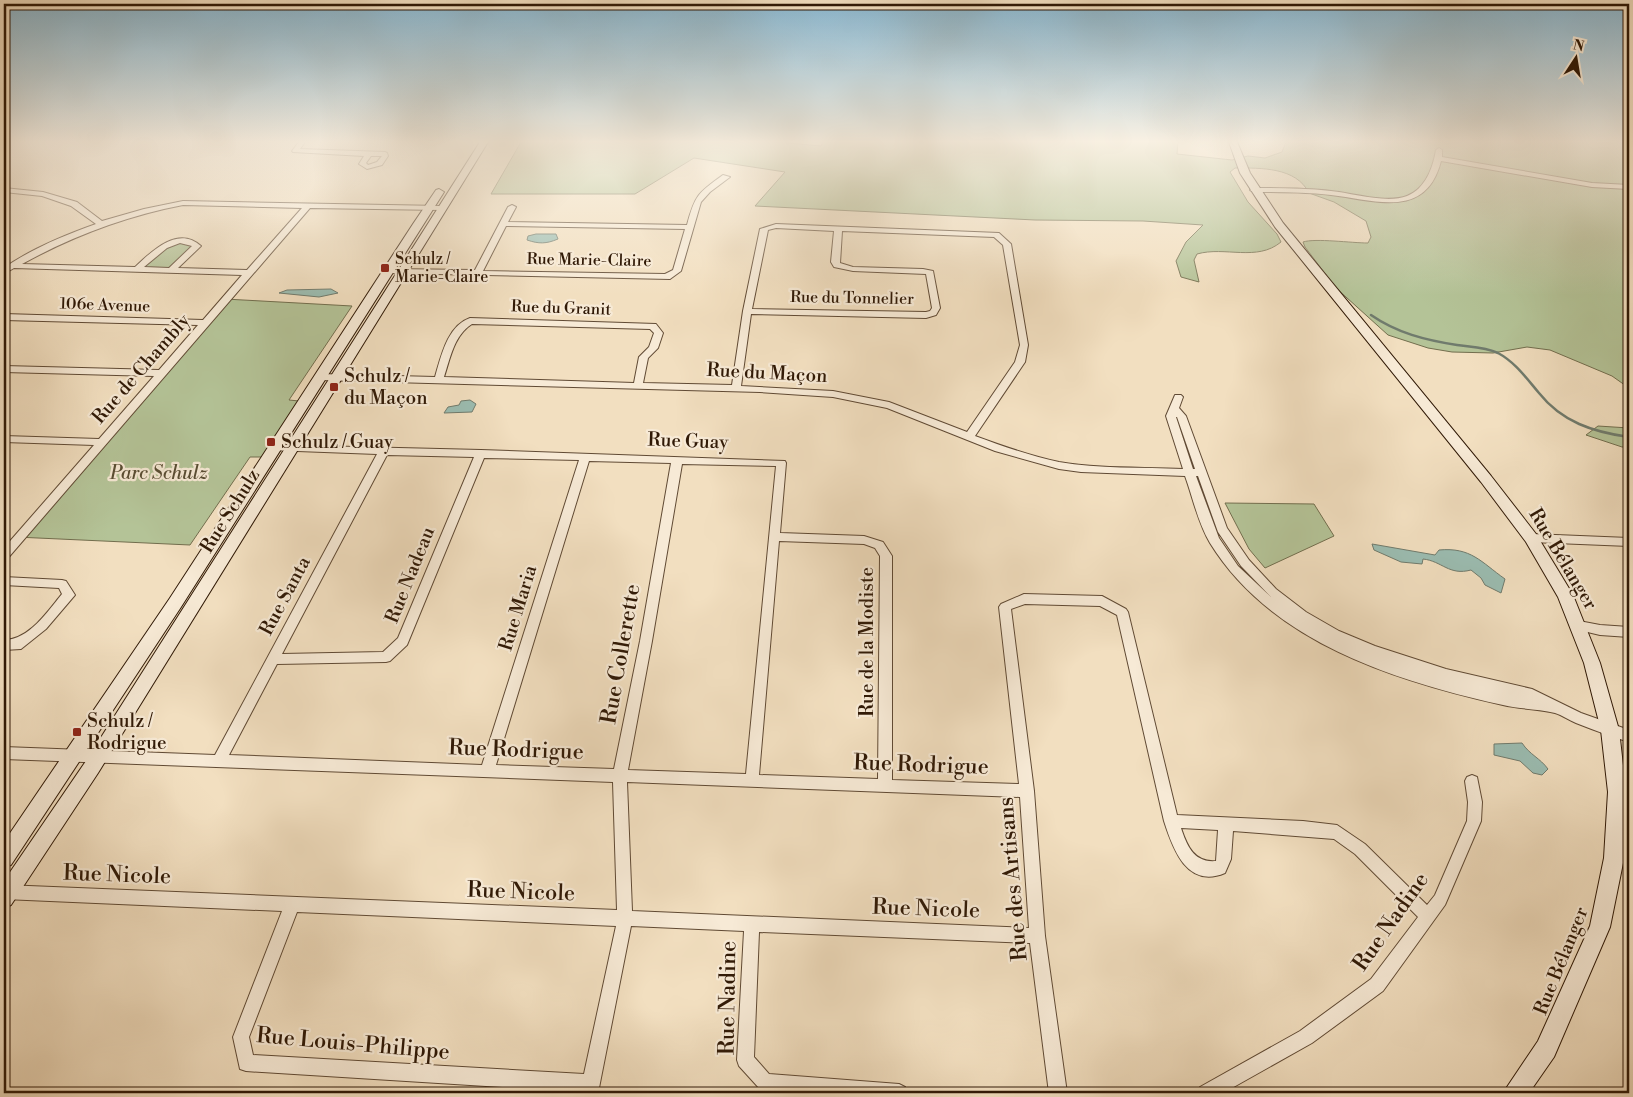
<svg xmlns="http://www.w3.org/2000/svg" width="1633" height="1097" font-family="'Libre Bodoni',serif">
	<rect width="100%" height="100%" fill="#f2dfc0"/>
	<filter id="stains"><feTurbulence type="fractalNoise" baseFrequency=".004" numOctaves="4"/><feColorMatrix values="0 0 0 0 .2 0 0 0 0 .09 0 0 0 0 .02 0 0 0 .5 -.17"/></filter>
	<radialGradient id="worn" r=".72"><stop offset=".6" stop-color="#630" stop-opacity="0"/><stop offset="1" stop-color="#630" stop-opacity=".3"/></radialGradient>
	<path fill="#b4c397" stroke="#726e4e" d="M521,142H777L821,146L823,142H1178L1177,154L1232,160L1248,156L1265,158L1282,152L1286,142H1629V388L1612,376L1550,350L1527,347L1493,353L1452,352L1428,348L1388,335L1336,288L1305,247L1303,242C1315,238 1352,243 1368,243L1371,237L1366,221L1334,202L1309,193C1296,167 1261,168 1235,168L1230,172L1248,202L1277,234L1281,242C1257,262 1225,246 1197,254L1194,260L1199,282L1181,277L1176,261L1186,242L1203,225L1143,221L1035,220L755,206L785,172L694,158L635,194H491Z
		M173,242L197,246L171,271L137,270Z
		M225,299L352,306L289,400L299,401L263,457H250L190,545L16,537Z
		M1598,426L1629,428V447H1622L1586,435Z
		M1225,503L1314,504L1334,536L1265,568L1249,549Z"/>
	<path fill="#9bbdb2" stroke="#707b6d" d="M536,234H556L558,239C546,244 539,244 527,240L528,236Z
		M331,289L338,293L319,297L279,293L287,290Z
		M470,400L476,404L472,412L444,413L448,407L459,405L461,401Z
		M1372,544L1435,555L1439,550C1471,547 1481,562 1505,579L1501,593L1485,585L1481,578L1471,570C1449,576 1442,561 1423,559L1422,564L1401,562L1374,550Z
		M1522,743C1530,755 1540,758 1548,769L1542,775L1533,773L1520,761L1494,755V744Z"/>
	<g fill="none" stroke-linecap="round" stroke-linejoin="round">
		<path stroke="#707b6d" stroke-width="2.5" d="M1371,315C1397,333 1425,340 1457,345C1471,347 1485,347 1498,353C1515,362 1527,379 1539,393C1562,422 1593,432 1629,437"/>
		<defs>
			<path id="street" d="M299,142H305L300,149L385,152L387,153L388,156L382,165L367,169L359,164L364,156L293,152L292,151ZM371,156H382L377,162L368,165L366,163Z
				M1439,148L1442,150V157L1592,183L1629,185V189L1592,187L1441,161C1426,220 1375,200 1331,195C1306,192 1280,192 1254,192L1250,190L1254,188C1280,188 1305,188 1331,191C1352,193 1387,204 1407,196C1425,189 1433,168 1436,150Z
				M723,175L730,177L710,192L701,202L681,271L670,279L388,273L384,271L388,269L475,270L508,207L512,205L516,207L508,222L687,225C695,195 698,193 723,175ZM506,226L685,229L673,270L665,274L483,271Z
				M4,188L43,192L77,202L102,221L144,209L183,201L441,206L445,208L441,210L310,208L8,558L4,559V548L94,445L4,442V436L99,439L154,376L4,372V366L159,370L198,325L4,320V314L203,320L242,275L14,268L4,274V268C31,249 65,235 96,224L71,206L42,196L4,192ZM183,205L302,208L247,270L178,268L201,246C178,225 152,251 135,267L22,264C73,236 126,216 183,205ZM180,243L192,246L169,268L144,267L167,248Z
				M776,224L999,233L1011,244L1028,345L1025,362L975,436C1002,446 1031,456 1059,462C1099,469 1142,467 1183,469L1166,416L1175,395H1181L1183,397L1179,408L1186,416L1227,528L1249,560L1276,589L1306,612L1339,631L1375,646L1446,669L1532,689L1581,713L1629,730V742C1611,736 1593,730 1576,723C1569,720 1562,715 1555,713C1539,709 1520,709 1503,705C1395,681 1271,642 1210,543C1198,523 1193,498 1185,476L1081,472L1059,469L995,451L887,408L833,397L760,392L319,380L314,377L319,374L435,377C441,357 447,326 470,318L656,324L663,333L658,348L648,358L643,383L732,385L743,311L760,229ZM776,228L834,231L831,262L834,267L853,271L926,274L932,308L930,311L926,312L752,309L768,230ZM842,231L994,237L1003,245L1020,345L1015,362L967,432L889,402L833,391L741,386L751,314L926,318L936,315L940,308L933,271L923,269L853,267L840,263ZM472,324L650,329L654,333L649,347L639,357L634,383L444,377C450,359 454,335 472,324ZM1176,417H1177L1195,469H1193ZM1196,476H1198L1218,532L1241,566L1272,598L1238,566L1219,538Z
				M275,445L481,450L785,461L786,463L780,533L864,536L883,542L892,556V780L1019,784L999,607L1001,604L1024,594L1102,596L1126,609L1128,612L1177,815L1303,821L1337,825L1365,844L1427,905L1435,895L1467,821L1468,802L1465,781L1467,777L1472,775L1477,777L1482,802L1481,821L1445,905L1383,991L1312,1043L1223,1093H1197L1200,1087L1300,1031L1371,979L1418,917L1355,854L1334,839L1233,831L1231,859L1225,873C1187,889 1173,849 1164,821L1117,615L1100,606L1025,604L1011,609L1034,791L1045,936L1067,1093H1049L1030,943L759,932L754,1057L769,1074L899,1084L905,1087L908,1093H797L765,1091L759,1088L739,1066L737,1060L744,931L631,926L598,1093L246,1071L240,1069L233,1037L282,911L4,899V885L617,910L613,782L4,759V747L215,755L377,454L271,450L270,448ZM387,455L474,457L398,638L383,652L282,654ZM484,458L579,460L482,765L229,755L277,664L386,662L390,661L407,645ZM589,461L671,463L640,641L614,769L496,765ZM682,464L776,466L746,774L628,770L652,641ZM779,541L864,544L875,548L880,556L878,779L759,775ZM627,782L1020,797L1029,928L632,911ZM1181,828L1218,830L1216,861C1194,863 1187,846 1181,828ZM297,912L616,926L584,1074L253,1055L249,1037Z
				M1531,534L1629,538V546L1531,542L1525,538Z
				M4,577L62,580L66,581L75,595L46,629L21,649L4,650V640C29,640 47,612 62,594L59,588L4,585Z
				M1579,621L1600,625L1629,627V637L1600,635L1575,629L1573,626L1575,623Z"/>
			<path id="secondary" d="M480,142H488L98,773L11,905L4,908V881L86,761Z
				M1229,142H1237L1250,173L1283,223L1491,476L1536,534L1573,595L1600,663L1619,730L1626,792L1624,858L1610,927L1554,1057L1529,1093H1503L1538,1041L1590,926L1604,858L1608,792L1601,730L1584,663L1558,597L1526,542L1481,482L1275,227L1240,173Z
				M439,189L444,192L181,607L11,865L4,867V842L170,598L413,224L436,190Z"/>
		</defs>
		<use href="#street" stroke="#604a34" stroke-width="2"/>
		<use href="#secondary" stroke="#301906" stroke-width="2"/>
		<use href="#street" fill="#f7ead6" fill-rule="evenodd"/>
		<use href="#secondary" fill="#f7ead6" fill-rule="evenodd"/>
	</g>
	<linearGradient id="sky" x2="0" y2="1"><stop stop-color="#89b8d2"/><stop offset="0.48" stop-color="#f9f1e3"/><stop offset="1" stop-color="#f9f1e3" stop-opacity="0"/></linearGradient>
	<rect width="1633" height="295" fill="url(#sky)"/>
	<g fill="#8f2418" stroke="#f7ead6" stroke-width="2">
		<rect x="380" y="263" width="10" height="10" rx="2.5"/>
		<rect x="329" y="382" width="10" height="10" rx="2.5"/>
		<rect x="266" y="437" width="10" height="10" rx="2.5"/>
		<rect x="72" y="727" width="10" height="10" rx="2.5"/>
	</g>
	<g text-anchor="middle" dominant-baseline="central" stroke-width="4.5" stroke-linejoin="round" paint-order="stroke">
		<g font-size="16" fill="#301906" stroke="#f7ead6" text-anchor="start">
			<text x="395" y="259">Schulz /<tspan x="395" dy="18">Marie-Claire</tspan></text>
		</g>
		<g font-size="16" fill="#301906" stroke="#f7ead6">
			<text transform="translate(589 260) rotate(1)">Rue Marie-Claire</text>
			<text transform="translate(852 298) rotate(1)">Rue du Tonnelier</text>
			<text transform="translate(105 305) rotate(2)">106e Avenue</text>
			<text transform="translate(561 308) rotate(2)">Rue du Granit</text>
		</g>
		<g font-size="19" fill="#301906" stroke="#f7ead6">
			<text transform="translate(141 369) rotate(-49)">Rue de Chambly</text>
			<text transform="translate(767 373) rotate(3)">Rue du Maçon</text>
			<text transform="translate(688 441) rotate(2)">Rue Guay</text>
			<text transform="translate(230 511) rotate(-58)">Rue Schulz</text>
			<text transform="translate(1563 559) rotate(59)">Rue Bélanger</text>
			<text transform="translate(410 575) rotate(-68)">Rue Nadeau</text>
			<text transform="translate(285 596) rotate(-62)">Rue Santa</text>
			<text transform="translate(518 608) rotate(-73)">Rue Maria</text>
			<text transform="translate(867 642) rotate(-90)">Rue de la Modiste</text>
			<text transform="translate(1561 961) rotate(-68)">Rue Bélanger</text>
		</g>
		<g font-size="19" fill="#301906" stroke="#f7ead6" text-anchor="start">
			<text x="344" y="376">Schulz /<tspan x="344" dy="22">du Maçon</tspan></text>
			<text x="281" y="442">Schulz / Guay</text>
			<text x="87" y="721">Schulz /<tspan x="87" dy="22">Rodrigue</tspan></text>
		</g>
		<g font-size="19" font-style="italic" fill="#584c32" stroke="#f7ead6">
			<text x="159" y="473">Parc Schulz</text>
		</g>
		<g font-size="22" fill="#301906" stroke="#f7ead6">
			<text transform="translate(621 654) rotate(-80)">Rue Collerette</text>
			<text transform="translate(516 750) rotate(2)">Rue Rodrigue</text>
			<text transform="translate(921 765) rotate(2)">Rue Rodrigue</text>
			<text transform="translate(117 875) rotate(2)">Rue Nicole</text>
			<text transform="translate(1013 879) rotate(-95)">Rue des Artisans</text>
			<text transform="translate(521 892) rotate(2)">Rue Nicole</text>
			<text transform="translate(926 909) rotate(2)">Rue Nicole</text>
			<text transform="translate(1391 922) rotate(-55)">Rue Nadine</text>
			<text transform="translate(728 998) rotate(-89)">Rue Nadine</text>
			<text transform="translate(353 1044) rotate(5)">Rue Louis-Philippe</text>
		</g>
	</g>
	<rect width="1633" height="1097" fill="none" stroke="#f2dfc0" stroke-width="20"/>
	<rect x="5" y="5" width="1623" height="1087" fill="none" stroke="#301906" stroke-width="2.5"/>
	<rect x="10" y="10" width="1613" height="1077" fill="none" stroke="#301906"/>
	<g transform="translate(1576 58) rotate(12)" stroke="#f7ead6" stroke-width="4" paint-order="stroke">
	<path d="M0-4L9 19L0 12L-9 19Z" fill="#301906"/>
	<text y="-8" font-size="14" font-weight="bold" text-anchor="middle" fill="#301906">N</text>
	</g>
	<rect width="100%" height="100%" filter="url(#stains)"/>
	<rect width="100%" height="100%" fill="url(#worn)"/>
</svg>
